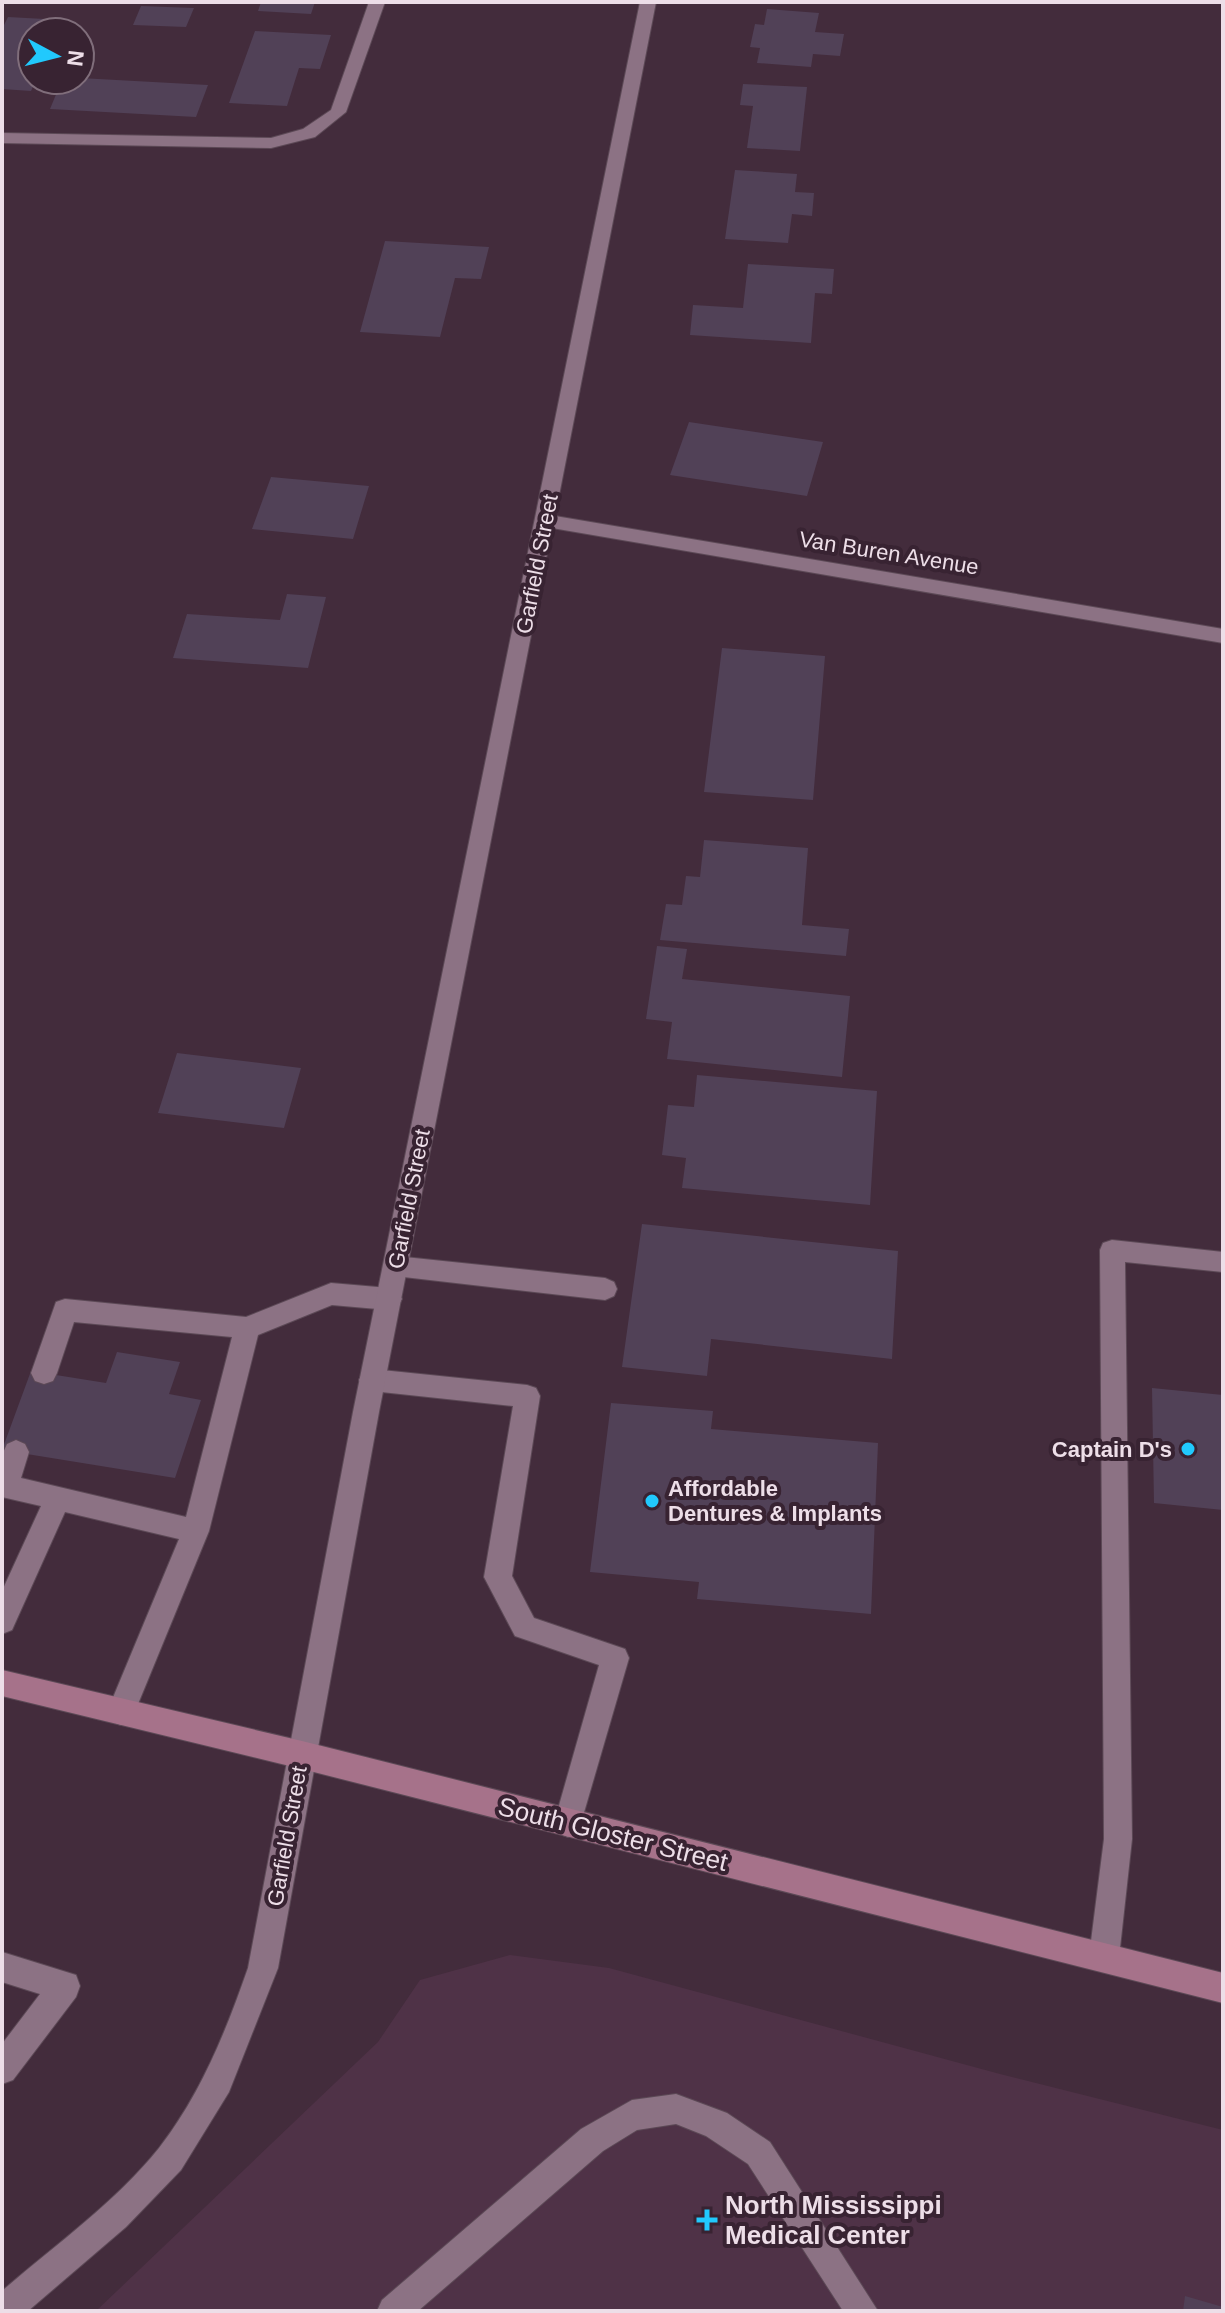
<svg xmlns="http://www.w3.org/2000/svg" width="1225" height="2313" font-family="Arial,sans-serif">
	<rect width="100%" height="100%" fill="#432c3c"/>
	<path fill="#4f3247" d="M510,1955L609,1968L1000,2074L1223,2130V2311H96L378,2042L420,1980Z"/>
	<path fill="#514157" d="M261,2H315L311,14L258,11Z
		M141,6L194,8L186,27L133,25Z
		M767,9L819,13L815,32L844,34L840,56L813,54L811,67L757,63L760,48L750,47L755,24L764,25Z
		M8,17L63,20L58,32H32V80H36L31,91L2,89V29Z
		M255,31L331,35L320,69L299,68L287,106L229,103Z
		M80,78L208,85L196,117L50,109L62,80Z
		M743,84L807,87L800,151L747,148L753,106L740,105Z
		M735,170L797,174L795,192L814,193L812,216L792,214L788,243L725,239Z
		M385,241L489,247L481,279L455,278L440,337L360,332Z
		M748,264L834,269L832,294L815,293L811,343L690,335L693,305L743,308Z
		M689,422L823,442L807,496L670,475Z
		M271,477L369,486L353,539L252,529Z
		M287,594L326,597L308,668L173,658L187,614L280,620Z
		M722,648L825,656L813,800L704,792Z
		M704,840L808,848L802,925L849,929L846,956L660,940L666,904L682,905L686,876L700,877Z
		M657,946L687,949L682,979L850,996L842,1077L667,1059L672,1022L646,1019Z
		M177,1053L301,1068L284,1128L158,1113Z
		M697,1075L877,1091L870,1205L682,1188L686,1158L662,1155L668,1105L694,1107Z
		M642,1224L898,1251L892,1359L711,1339L707,1376L622,1367Z
		M117,1352L180,1362L169,1394L201,1400L175,1478L2,1450L31,1371L106,1383Z
		M1152,1388L1223,1395V1510L1154,1503Z
		M611,1403L713,1411L711,1429L878,1443L871,1614L697,1599L699,1582L590,1572Z
		M1185,2296L1223,2307V2311H1183Z"/>
	<g fill="none" stroke-linecap="round" stroke-linejoin="round">
		<defs>
			<path id="lane" d="M369,2H385L346,112L315,137L271,148L2,143V133L271,138L303,129L331,110Z
				M1112,1240L1223,1252V1272L1125,1262L1132,1839L1119,1957L1115,1968L1104,1972L1093,1968L1089,1957L1104,1839L1100,1250L1103,1243Z
				M395,1256L605,1278L614,1282L617,1289L614,1296L605,1300L395,1276L386,1273L383,1266L386,1259Z
				M331,1283L389,1288L398,1292L402,1299L398,1306L389,1310L332,1305L258,1335L209,1531L131,1721L121,1725L111,1721L107,1712L179,1539L65,1512L12,1630L2,1634V1591L41,1506L2,1497V1455L7,1444L16,1440L25,1444L29,1452L21,1478L186,1517L232,1337L74,1322L57,1373L53,1381L44,1384L35,1381L31,1373L56,1302L65,1299L246,1317Z
				M372,1369L527,1385L536,1388L540,1396L512,1576L534,1618L625,1649L629,1658L578,1833L568,1837L558,1833L554,1823L599,1665L515,1636L484,1577L513,1406L372,1391L363,1388L359,1380L363,1372Z
				M2,1952L76,1975L80,1986L76,1997L13,2080L2,2084V2044L40,1994L2,1982Z
				M676,2094L727,2113L770,2142L878,2311H843L748,2164L706,2136L676,2124L637,2130L603,2151L418,2311H377L382,2300L581,2129L632,2100Z"/>
			<path id="street" d="M640,2H656L555,516L1223,629V643L552,528L379,1412L278,1968L229,2092L181,2170L126,2227L28,2311H2V2291C55,2245 115,2203 159,2148C201,2094 226,2031 248,1968L353,1412Z"/>
			<path id="secondary" d="M2,1670L302,1741L1223,1973V2003L302,1769L2,1696Z"/>
		</defs>
		<use href="#lane" stroke="#5c4956" stroke-width="2"/>
		<use href="#street" stroke="#5c4956" stroke-width="2"/>
		<use href="#secondary" stroke="#5c4956" stroke-width="2"/>
		<use href="#lane" fill="#8c7284" fill-rule="evenodd"/>
		<use href="#street" fill="#8c7284" fill-rule="evenodd"/>
		<use href="#secondary" fill="#a6728a" fill-rule="evenodd"/>
	</g>
	<g fill="#21c9fd" stroke="#382332" stroke-width="3">
		<circle cx="1188" cy="1449" r="8"/>
		<circle cx="652" cy="1501" r="8"/>
		<path d="M703 2208h8v8h8v8h-8v8h-8v-8h-8v-8h8z"/>
	</g>
	<g text-anchor="middle" dominant-baseline="central" stroke-width="8" stroke-linejoin="round" paint-order="stroke">
		<g font-size="22" fill="#eddee8" stroke="#382332">
			<text transform="translate(889 553) rotate(9)">Van Buren Avenue</text>
			<text transform="translate(537 564) rotate(-79)">Garfield Street</text>
			<text transform="translate(409 1199) rotate(-79)">Garfield Street</text>
			<text transform="translate(287 1836) rotate(-80)">Garfield Street</text>
		</g>
		<g font-size="22" font-weight="bold" fill="#eddee8" stroke="#382332" text-anchor="end">
			<text x="1172" y="1449">Captain D's</text>
			<text x="668" y="1488" text-anchor="start">Affordable<tspan x="668" dy="25">Dentures &amp; Implants</tspan></text>
		</g>
		<g font-size="26" fill="#eddee8" stroke="#382332">
			<text transform="translate(613 1834) rotate(14)">South Gloster Street</text>
		</g>
		<g font-size="26" font-weight="bold" fill="#eddee8" stroke="#382332" text-anchor="start">
			<text x="725" y="2205">North Mississippi<tspan x="725" dy="30">Medical Center</tspan></text>
		</g>
	</g>
	<rect width="1225" height="2313" fill="none" stroke="#eddee8" stroke-width="8"/>
	<g transform="translate(56 56) rotate(97)"><circle r="38" fill="#382332" stroke="#806e7b" stroke-width="2"/>
	<path d="M0-6L14 30L0 20L-14 30Z" fill="#21c9fd"/>
	<text y="-12" font-size="22" font-weight="bold" text-anchor="middle" fill="#eddee8">N</text>
	</g>
</svg>
